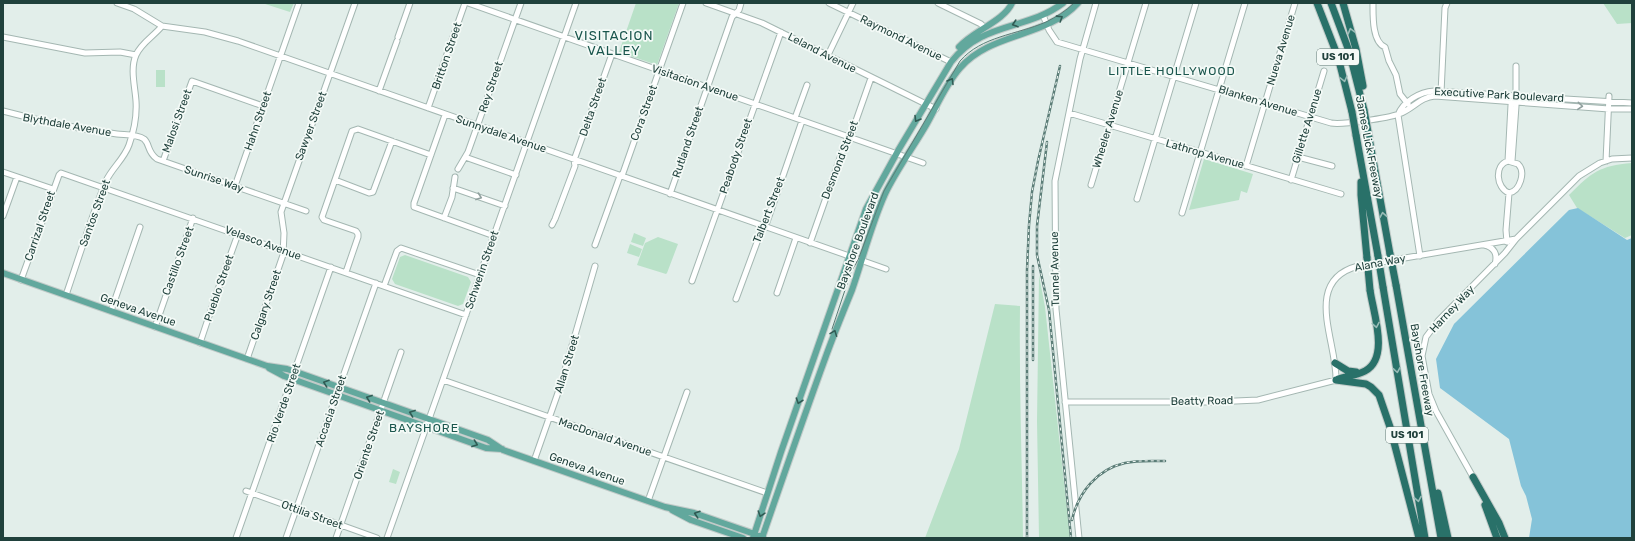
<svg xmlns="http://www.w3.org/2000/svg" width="1635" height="541" font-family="Rubik,sans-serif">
	<rect width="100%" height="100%" fill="#e2eeea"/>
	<path fill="#b9e1c8" d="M262,3H294L290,12Z
		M636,3H679L657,65L619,52Z
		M1603,3H1632V23L1617,24Z
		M156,70H165V87H156Z
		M1204,159L1253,174L1247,193L1241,191L1239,200L1189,210Z
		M1632,163V235L1625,238L1577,208L1569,195C1592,172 1599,166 1632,163Z
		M634,233L646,238L643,246L631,242Z
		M658,237L678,244L667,273L666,274L637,265L645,243Z
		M630,244L642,249L639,257L627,253Z
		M405,255L468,277L471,282L463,304L458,306L395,284L392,279L400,257Z
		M1039,275L1045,307L1070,538H1039L1037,421Z
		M995,304L1020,306C1019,383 1022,461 1023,538H925L959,449Z
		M393,469L400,472L396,484L389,482Z"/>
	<path fill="#85c3d9" d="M1578,208L1627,240L1632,238V538H1529L1532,519L1526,496L1521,486L1509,439L1440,388L1436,359L1454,324L1569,210Z"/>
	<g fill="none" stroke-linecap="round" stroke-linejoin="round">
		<defs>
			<path id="minor" d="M117,3L134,9L162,26L205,32L238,41L886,269
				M468,3L923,163
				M706,3L762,23L936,109
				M829,3L951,62
				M938,3L981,24L984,27
				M1373,3C1373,15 1372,42 1385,47L1389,61L1396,75L1400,94L1408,104
				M1043,15L1049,30L1057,42L1331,123C1343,125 1388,118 1399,114C1413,109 1420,97 1435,96L1609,109H1632
				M3,37L85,53L120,52L136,55
				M398,37L410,3
				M828,55L853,3
				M379,91L397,41
				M1441,93L1445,8L1447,3
				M428,108L465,3
				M3,111C40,121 79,129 117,134C125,135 137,134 144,139C150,144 147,152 157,159L306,211
				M1069,113L1341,194
				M445,115L414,203V207L494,236
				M795,118L807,85
				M465,157L516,175
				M1298,157L1332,166
				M163,161L192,81L263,106
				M1508,161L1518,164C1526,172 1520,191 1509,193C1496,188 1494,165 1508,161Z
				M1508,161L1511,105L1514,99
				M1512,161L1516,106V66
				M1606,161L1609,96
				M1246,166L1295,3
				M458,169L468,152L521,3
				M3,172L53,189
				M335,180L369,193L373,192L392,141
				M1291,180L1324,71
				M1091,185L1146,3
				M235,186L299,3
				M453,188L505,206
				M670,194L732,17L739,10L741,3
				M1137,199L1196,3
				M1182,213L1245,3
				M3,216L17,177
				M444,218L452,197L455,177
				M552,225L555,219L575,166L574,160L612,54
				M1507,242L1506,230L1509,193
				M810,243L846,141L852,132L871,78
				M595,245L620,176L623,173L683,3
				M1484,245C1494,247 1498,254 1495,264
				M1420,256L1398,115C1403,101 1420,92 1434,91L1632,103
				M346,272L358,237V234L356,231L324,220L322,217L352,131L358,129L431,155
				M21,280L59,175L61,173L466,315
				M692,281L781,32
				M384,286L397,251L401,248L480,275
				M777,293L796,238
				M66,295C79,257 91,218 106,181C112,168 124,159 129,145C134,131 137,116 136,101C135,86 130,69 136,55C141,43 154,36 162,26
				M736,299L763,226L767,222L802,121
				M111,311L140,227
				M155,327L193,218
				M200,343L216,295L238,234
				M247,359L283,255L284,233L281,212L355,3
				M443,380L767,493
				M1065,402H1213L1258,400L1336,380C1337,341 1302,281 1358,266L1516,239
				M534,461L560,387L595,266
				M1473,477L1436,411L1429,394L1422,356L1426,337L1438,321L1505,253L1516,239L1579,176L1600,163L1612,159L1632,158
				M246,491L377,538
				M648,501L687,392
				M236,538L331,267
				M286,538L376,283
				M336,538L401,352
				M387,538L576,3
				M1079,538L1056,309L1055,181L1080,59L1096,3"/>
			<path id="major" d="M959,47C973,31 1004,21 1012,3
				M3,273L267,366L287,369L302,374L488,440L503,450L665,507L694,513L763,537
				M269,368L284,376L486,448L502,449
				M672,510L691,520L743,538
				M753,538L781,452L866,209L899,149L951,62C983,21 1026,31 1063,3
				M762,538C783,477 804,416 826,356C834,334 843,312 852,290C863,258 871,225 885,194C896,171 912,149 925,127C936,108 945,85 960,68C991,32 1046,38 1078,3"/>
			<path id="highway" d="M1317,3L1338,57L1352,112
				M1331,3L1349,51L1364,110
				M1343,3L1356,49L1363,86
				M1368,132L1390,254
				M1356,135L1378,256
				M1361,182V195L1367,258
				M1396,285L1441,538
				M1383,287L1425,538
				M1335,363L1348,371L1356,372
				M1338,379C1346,376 1356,376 1365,371C1390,358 1373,312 1370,290
				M1336,380L1366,384L1371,387L1379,395L1390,427L1419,538
				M1473,477L1499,523L1505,538
				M1438,493L1448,538
				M1485,505L1497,538"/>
		</defs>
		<use href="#minor" stroke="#a4b7b2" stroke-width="7"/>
		<use href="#major" stroke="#c1cac8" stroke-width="8"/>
		<use href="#highway" stroke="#c1cac8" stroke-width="9"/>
		<use href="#minor" stroke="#fff" stroke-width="5"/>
		<use href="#major" stroke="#62a89d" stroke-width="6"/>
		<use href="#highway" stroke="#297169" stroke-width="7"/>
		<path stroke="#5b7d77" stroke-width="1" d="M832,329L851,272L858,260L884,191L960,61C982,36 1016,35 1046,22C1056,17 1066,11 1074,3"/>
		<defs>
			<path id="rail" d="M1047,142L1037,226V255L1049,310L1071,538
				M1033,360V266
				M1072,520C1078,493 1097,469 1125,463C1138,460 1152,461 1165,461
				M1027,538V270L1029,225L1032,192L1038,161L1060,66"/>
		</defs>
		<use href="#rail" stroke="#5b7d77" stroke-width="2.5"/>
		<use href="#rail" stroke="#f4faf7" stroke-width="1" stroke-dasharray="3" stroke-linecap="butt"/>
		<defs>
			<path id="highway-bridge" d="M1364,110L1368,132
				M1352,112L1356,135
				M1390,254L1396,285
				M1378,256L1383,287
				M1367,258L1370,290"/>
		</defs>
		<use href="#highway-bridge" stroke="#c1cac8" stroke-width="9" stroke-linecap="butt"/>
		<use href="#highway-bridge" stroke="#297169" stroke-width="7"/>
	</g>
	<defs><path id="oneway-chevron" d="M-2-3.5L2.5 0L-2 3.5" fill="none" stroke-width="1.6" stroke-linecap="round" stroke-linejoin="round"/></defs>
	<g stroke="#305b54">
		<use href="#oneway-chevron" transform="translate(1060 18) rotate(-32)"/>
		<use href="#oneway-chevron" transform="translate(1015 24) rotate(162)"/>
		<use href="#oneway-chevron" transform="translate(951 81) rotate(-59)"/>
		<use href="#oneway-chevron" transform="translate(917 119) rotate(121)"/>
		<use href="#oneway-chevron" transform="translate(834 333) rotate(-69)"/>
		<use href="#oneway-chevron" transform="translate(326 383) rotate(-161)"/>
		<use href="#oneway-chevron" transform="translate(369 398) rotate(-160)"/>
		<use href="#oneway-chevron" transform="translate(799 401) rotate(109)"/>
		<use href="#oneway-chevron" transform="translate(412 413) rotate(-160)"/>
		<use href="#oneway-chevron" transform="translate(475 444) rotate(20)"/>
		<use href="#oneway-chevron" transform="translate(697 514) rotate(-162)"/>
		<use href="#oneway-chevron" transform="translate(761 514) rotate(108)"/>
	</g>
	<g stroke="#99bcb7">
		<use href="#oneway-chevron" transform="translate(1351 31) rotate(-105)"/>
		<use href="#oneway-chevron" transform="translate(1344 79) rotate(76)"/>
		<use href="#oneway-chevron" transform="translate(1383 215) rotate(-100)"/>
		<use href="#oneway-chevron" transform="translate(1376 325) rotate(80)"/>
		<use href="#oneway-chevron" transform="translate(1397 370) rotate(81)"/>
		<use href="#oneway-chevron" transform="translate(1418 499) rotate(80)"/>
	</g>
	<g stroke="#90a09e">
		<use href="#oneway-chevron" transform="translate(1580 106) rotate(5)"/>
		<use href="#oneway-chevron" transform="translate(479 197) rotate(20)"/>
	</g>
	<g text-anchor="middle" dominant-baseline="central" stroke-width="3.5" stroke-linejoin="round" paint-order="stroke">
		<g fill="#f4faf7" stroke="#607874" stroke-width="1">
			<rect x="1317" y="49" width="42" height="16" rx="3"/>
			<rect x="1386" y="427" width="42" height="16" rx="3"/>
		</g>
		<g font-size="10" font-weight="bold" fill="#20413c">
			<text x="1338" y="57">US 101</text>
			<text x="1407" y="435">US 101</text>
		</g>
		<g font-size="11" fill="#20413c" stroke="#f4faf7">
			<text transform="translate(901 38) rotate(26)">Raymond Avenue</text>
			<text transform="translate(1281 50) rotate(-73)">Nueva Avenue</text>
			<text transform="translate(822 53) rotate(27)">Leland Avenue</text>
			<text transform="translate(447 56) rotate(-71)">Britton Street</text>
			<text transform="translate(695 83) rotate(19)">Visitacion Avenue</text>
			<text transform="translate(491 87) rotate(-71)">Rey Street</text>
			<text transform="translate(1499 95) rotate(3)">Executive Park Boulevard</text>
			<text transform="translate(1258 101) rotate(17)">Blanken Avenue</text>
			<text transform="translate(593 107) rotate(-71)">Delta Street</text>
			<text transform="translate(644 113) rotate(-70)">Cora Street</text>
			<text transform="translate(177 121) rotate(-70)">Malosi Street</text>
			<text transform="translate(258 121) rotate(-71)">Hahn Street</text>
			<text transform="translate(67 125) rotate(10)">Blythdale Avenue</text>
			<text transform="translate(311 126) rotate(-70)">Sawyer Street</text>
			<text transform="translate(1307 126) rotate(-73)">Gillette Avenue</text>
			<text transform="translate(1108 129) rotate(-73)">Wheeler Avenue</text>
			<text transform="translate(501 134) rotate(19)">Sunnydale Avenue</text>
			<text transform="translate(688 142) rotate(-71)">Rutland Street</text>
			<text transform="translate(1369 147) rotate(79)">James Lick Freeway</text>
			<text transform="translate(1205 154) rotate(16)">Lathrop Avenue</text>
			<text transform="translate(736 156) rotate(-71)">Peabody Street</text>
			<text transform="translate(840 160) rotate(-69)">Desmond Street</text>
			<text transform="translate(214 179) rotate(19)">Sunrise Way</text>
			<text transform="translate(769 210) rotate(-69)">Talbert Street</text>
			<text transform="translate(95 213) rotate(-70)">Santos Street</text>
			<text transform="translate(40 226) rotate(-71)">Carrizal Street</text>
			<text transform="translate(858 241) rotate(-70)">Bayshore Boulevard</text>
			<text transform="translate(263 243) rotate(20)">Velasco Avenue</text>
			<text transform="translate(178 261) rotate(-70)">Castillo Street</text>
			<text transform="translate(1380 263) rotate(-11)">Alana Way</text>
			<text transform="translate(1055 269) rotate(-91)">Tunnel Avenue</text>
			<text transform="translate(482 270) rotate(-71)">Schwerin Street</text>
			<text transform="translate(219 288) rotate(-71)">Pueblo Street</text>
			<text transform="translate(266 305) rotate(-71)">Calgary Street</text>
			<text transform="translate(1452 309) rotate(-47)">Harney Way</text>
			<text transform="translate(138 310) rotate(19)">Geneva Avenue</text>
			<text transform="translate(567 364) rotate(-73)">Allan Street</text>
			<text transform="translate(1422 370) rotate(80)">Bayshore Freeway</text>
			<text transform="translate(1202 401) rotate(-1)">Beatty Road</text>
			<text transform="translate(284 403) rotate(-71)">Rio Verde Street</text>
			<text transform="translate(331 411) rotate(-71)">Accacia Street</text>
			<text transform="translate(605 437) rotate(19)">MacDonald Avenue</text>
			<text transform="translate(369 445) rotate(-71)">Oriente Street</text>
			<text transform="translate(587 469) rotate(19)">Geneva Avenue</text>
			<text transform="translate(312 515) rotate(20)">Ottilia Street</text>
		</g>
		<g font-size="12" letter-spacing="1" fill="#1a564d" stroke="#f4faf7">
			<text x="1172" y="71">LITTLE HOLLYWOOD</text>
			<text x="424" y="428">BAYSHORE</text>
		</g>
		<g font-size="13" letter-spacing="1" fill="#1a564d" stroke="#f4faf7">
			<text x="614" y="35">VISITACION<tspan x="614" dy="15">VALLEY</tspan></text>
		</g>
	</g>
	<rect width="1635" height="541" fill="none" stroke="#20413c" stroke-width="8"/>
</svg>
